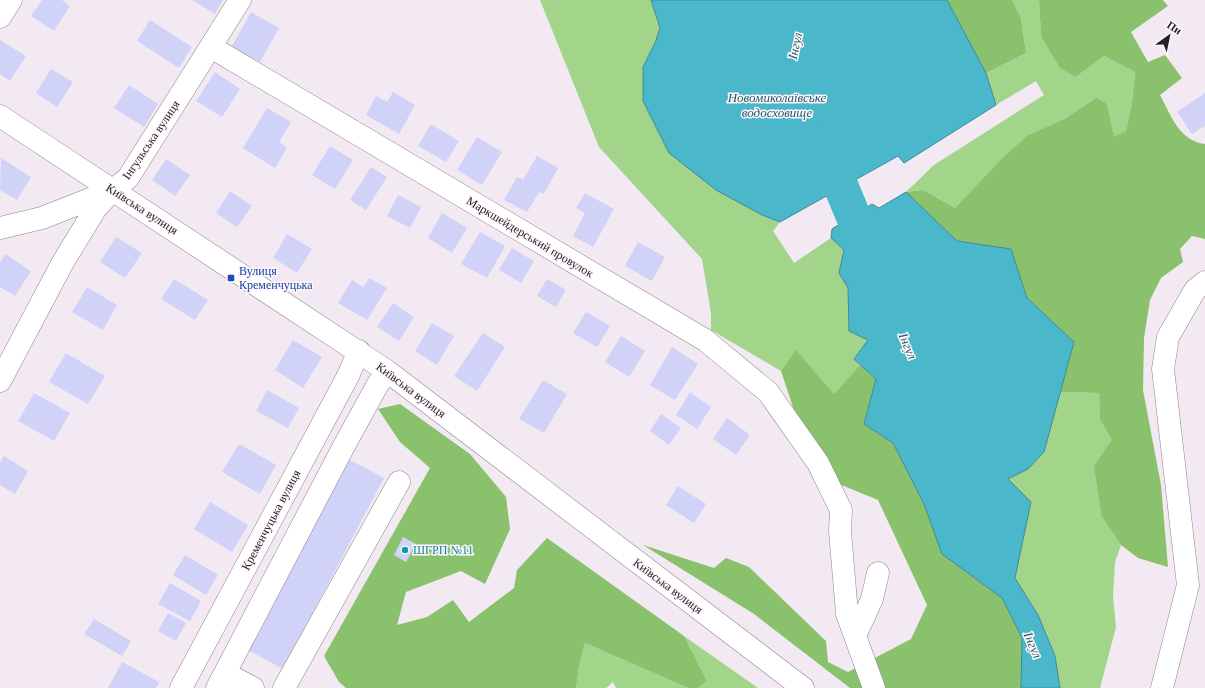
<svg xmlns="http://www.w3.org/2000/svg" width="1205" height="688" font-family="'Times New Roman',serif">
	<rect width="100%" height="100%" fill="#f2e9f2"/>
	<path fill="#a2d489" d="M540,0H651L660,28L655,43L643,67L762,215L780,222L773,231L794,263L831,238L844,250L839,273L848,288L849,331L868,340L854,359L860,365L834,394L796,351L781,371L711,330V313L702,259L599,147Z
		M1012,0H1039L1041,36L1076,77L1104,56L1135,72L1132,102L1126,131L1114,138L1107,104L1097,97L1066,118L1028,135L1003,157L955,208L923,190L906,192L934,165L1044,95L1036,81L996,105L986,73L1026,53L1021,18Z
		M1060,392L1099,393L1100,420L1112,440L1102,517L1121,545L1115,562L1113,597L1116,627L1100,688H1060L1055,656L1038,615L1015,578L1031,502L1008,479L1028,469L1044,452Z
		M684,636L758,688H698L707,681Z
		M585,643L688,688H616L613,682L606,688H576L579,667Z"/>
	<path fill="#8ac16d" d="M947,0H1012L1021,18L1026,53L986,73Z
		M1039,0H1163L1168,6L1131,32L1148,62L1165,55L1182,78L1160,95C1171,115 1179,141 1205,144V239L1192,236L1180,249L1183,262L1161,278L1150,300L1144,338L1143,390L1161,485L1168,567L1138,558L1121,545L1102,517L1094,466L1112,440L1100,420L1099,393L1060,392L1074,342L1027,298L1011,249L957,241L906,192L923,190L955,208L1003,157L1028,135L1066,118L1097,97L1107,104L1114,137L1126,131L1132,102L1135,72L1104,56L1076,77L1060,68L1041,36Z
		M796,350L834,394L860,365L876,379L864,424L893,443L924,504L942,554L1002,598L1022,638L1021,688H850L754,614L643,545L714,568L726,558L749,567L826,641L828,662L848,672L911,639L927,605L878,500L839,484L801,431L781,371Z
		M400,404L470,454L506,497L510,529L485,584L461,571L406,592L397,625L427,617L453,600L469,622L514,588L517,570L547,538L684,636L707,681L698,688H688L585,643L579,667L576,688H346L339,682L324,656L430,468L400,442L378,409Z"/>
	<path fill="#4ab7ca" stroke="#3f8a98" d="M651,0H947L986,73L996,105L904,163L898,156L780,222L762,215L716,190L669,153L643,101V67L655,43L660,28Z
		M906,192L957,241L1011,249L1027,298L1074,342L1044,452L1028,469L1008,479L1031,502L1015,578L1038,615L1055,656L1060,688H1021L1022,638L1002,598L942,554L924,504L893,443L864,424L876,379L854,359L868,340L849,331L848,288L839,273L844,250L831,238L832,229L872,204L879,208Z"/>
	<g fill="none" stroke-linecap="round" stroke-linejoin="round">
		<path stroke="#4ab7ca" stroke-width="35" d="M823,143L871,259"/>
	</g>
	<path fill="#d1d2f7" d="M42,0H62L70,6L54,31L31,16Z
		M192,0H223L215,14Z
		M251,12L279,28L260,62L232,46Z
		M150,20L192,47L179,68L137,41Z
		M0,40L26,56L10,81L0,74Z
		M51,69L73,82L57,107L36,93Z
		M215,72L240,89L222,117L196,101Z
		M129,85L158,104L144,127L114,108Z
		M393,92L415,105L399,134L366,115L376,96L387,102Z
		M1205,93V126L1192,134L1177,112Z
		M267,108L291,122L279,142L287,148L275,168L243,148Z
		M431,124L459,141L446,162L418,146Z
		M477,137L502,152L482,185L457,170Z
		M330,146L353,160L335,189L312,175Z
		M537,156L558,168L544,194L539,192L527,212L504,200L517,177L523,180Z
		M1,158L31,177L17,200L0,190Z
		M166,159L190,175L175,196L152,180Z
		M371,167L387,177L366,210L350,200Z
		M230,191L252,206L237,227L216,213Z
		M585,193L614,209L593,247L573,236L585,213L576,208Z
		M398,195L421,207L410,228L387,216Z
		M442,213L467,228L452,253L428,238Z
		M480,232L505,246L487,278L461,264Z
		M287,234L312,249L297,273L273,258Z
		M116,237L142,253L125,278L100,262Z
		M638,242L665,257L652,281L625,266Z
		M512,248L534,261L521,283L499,270Z
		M5,254L31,271L15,296L0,287V263Z
		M369,278L387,288L367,320L338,303L352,280L363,287Z
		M174,279L208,300L195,320L161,299Z
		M547,279L566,290L556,307L537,296Z
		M87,287L117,305L103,330L72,312Z
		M393,303L414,317L399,341L377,327Z
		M586,312L610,326L597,347L573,333Z
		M432,323L454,336L437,365L415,351Z
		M483,333L505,347L477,391L454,376Z
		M621,336L645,351L629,377L605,362Z
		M293,340L322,357L303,388L275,370Z
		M672,347L698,364L675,400L650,385Z
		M66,353L105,376L88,404L49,382Z
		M543,380L567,394L544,433L519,419Z
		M267,390L299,408L288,428L256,411Z
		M690,392L711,407L697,429L676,415Z
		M34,393L70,413L54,441L18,421Z
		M661,414L681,428L669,445L650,431Z
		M727,418L750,435L736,455L713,439Z
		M239,444L276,465L260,494L222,472Z
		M4,456L28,471L15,494L0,485V463Z
		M348,459L384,478L283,669L248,650Z
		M678,486L706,504L694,523L666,505Z
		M210,502L248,525L232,552L194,529Z
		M403,537L416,544L406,562L394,555Z
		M185,555L218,575L206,595L173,575Z
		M170,583L201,601L190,621L158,604Z
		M168,613L186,623L176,641L158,631Z
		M94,619L131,641L122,656L84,634Z
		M122,662L159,682L156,688H108Z"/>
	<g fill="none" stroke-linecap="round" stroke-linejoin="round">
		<defs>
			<path id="minor" d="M0,17L11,0
				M211,47L705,340L768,392L818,463L841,510L840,531L847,614L874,688
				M0,116L387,371L803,688
				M0,228L42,218L108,192
				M0,381L63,262L96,208L113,190L128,178L240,0
				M855,636L872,599L878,573
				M225,673L253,688
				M181,688L348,376L359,351
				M217,688L345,444L378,384L387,371
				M284,688L399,482
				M1162,688L1188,585L1163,369L1168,337L1195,290L1205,282"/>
		</defs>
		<use href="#minor" stroke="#8c848c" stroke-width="23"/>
		<use href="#minor" stroke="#fff" stroke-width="22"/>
	</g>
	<rect fill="#1a4fb4" stroke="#fef7fe" stroke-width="1.5" x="227" y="274" width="8" height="8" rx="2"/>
	<circle fill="#0f9aa8" stroke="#fef7fe" stroke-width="1.5" cx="405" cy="550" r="4"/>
	<g text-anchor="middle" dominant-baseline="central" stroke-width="3" stroke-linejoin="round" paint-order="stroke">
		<g font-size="12" fill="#262225" stroke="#fef7fe">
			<text transform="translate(151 140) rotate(-56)">Інгульська вулиця</text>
			<text transform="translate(142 209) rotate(33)">Київська вулиця</text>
			<text transform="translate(530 237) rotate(31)">Маркшейдерський провулок</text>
			<text transform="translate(411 390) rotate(37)">Київська вулиця</text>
			<text transform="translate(271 520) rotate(-62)">Кременчуцька вулиця</text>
			<text transform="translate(668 586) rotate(37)">Київська вулиця</text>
		</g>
		<g font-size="12" fill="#164399" stroke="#fef7fe" text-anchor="start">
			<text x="239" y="271">Вулиця<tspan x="239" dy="14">Кременчуцька</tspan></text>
		</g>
		<g font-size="12" fill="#0d838f" stroke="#fef7fe" text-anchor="start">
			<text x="413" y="550">ШГРП №11</text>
		</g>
		<g font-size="13" font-style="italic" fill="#215d67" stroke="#fef7fe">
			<text transform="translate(795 46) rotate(-78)">Інгул</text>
			<text x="777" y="97">Новомиколаївське<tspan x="777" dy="15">водосховище</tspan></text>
			<text transform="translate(908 346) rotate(67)">Інгул</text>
			<text transform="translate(1033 645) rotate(67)">Інгул</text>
		</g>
	</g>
	<g transform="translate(1169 36) rotate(33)" stroke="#fef7fe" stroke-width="3" paint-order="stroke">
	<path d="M0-3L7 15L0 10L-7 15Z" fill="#262225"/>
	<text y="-6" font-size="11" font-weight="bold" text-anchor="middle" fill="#262225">Пн</text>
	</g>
</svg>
